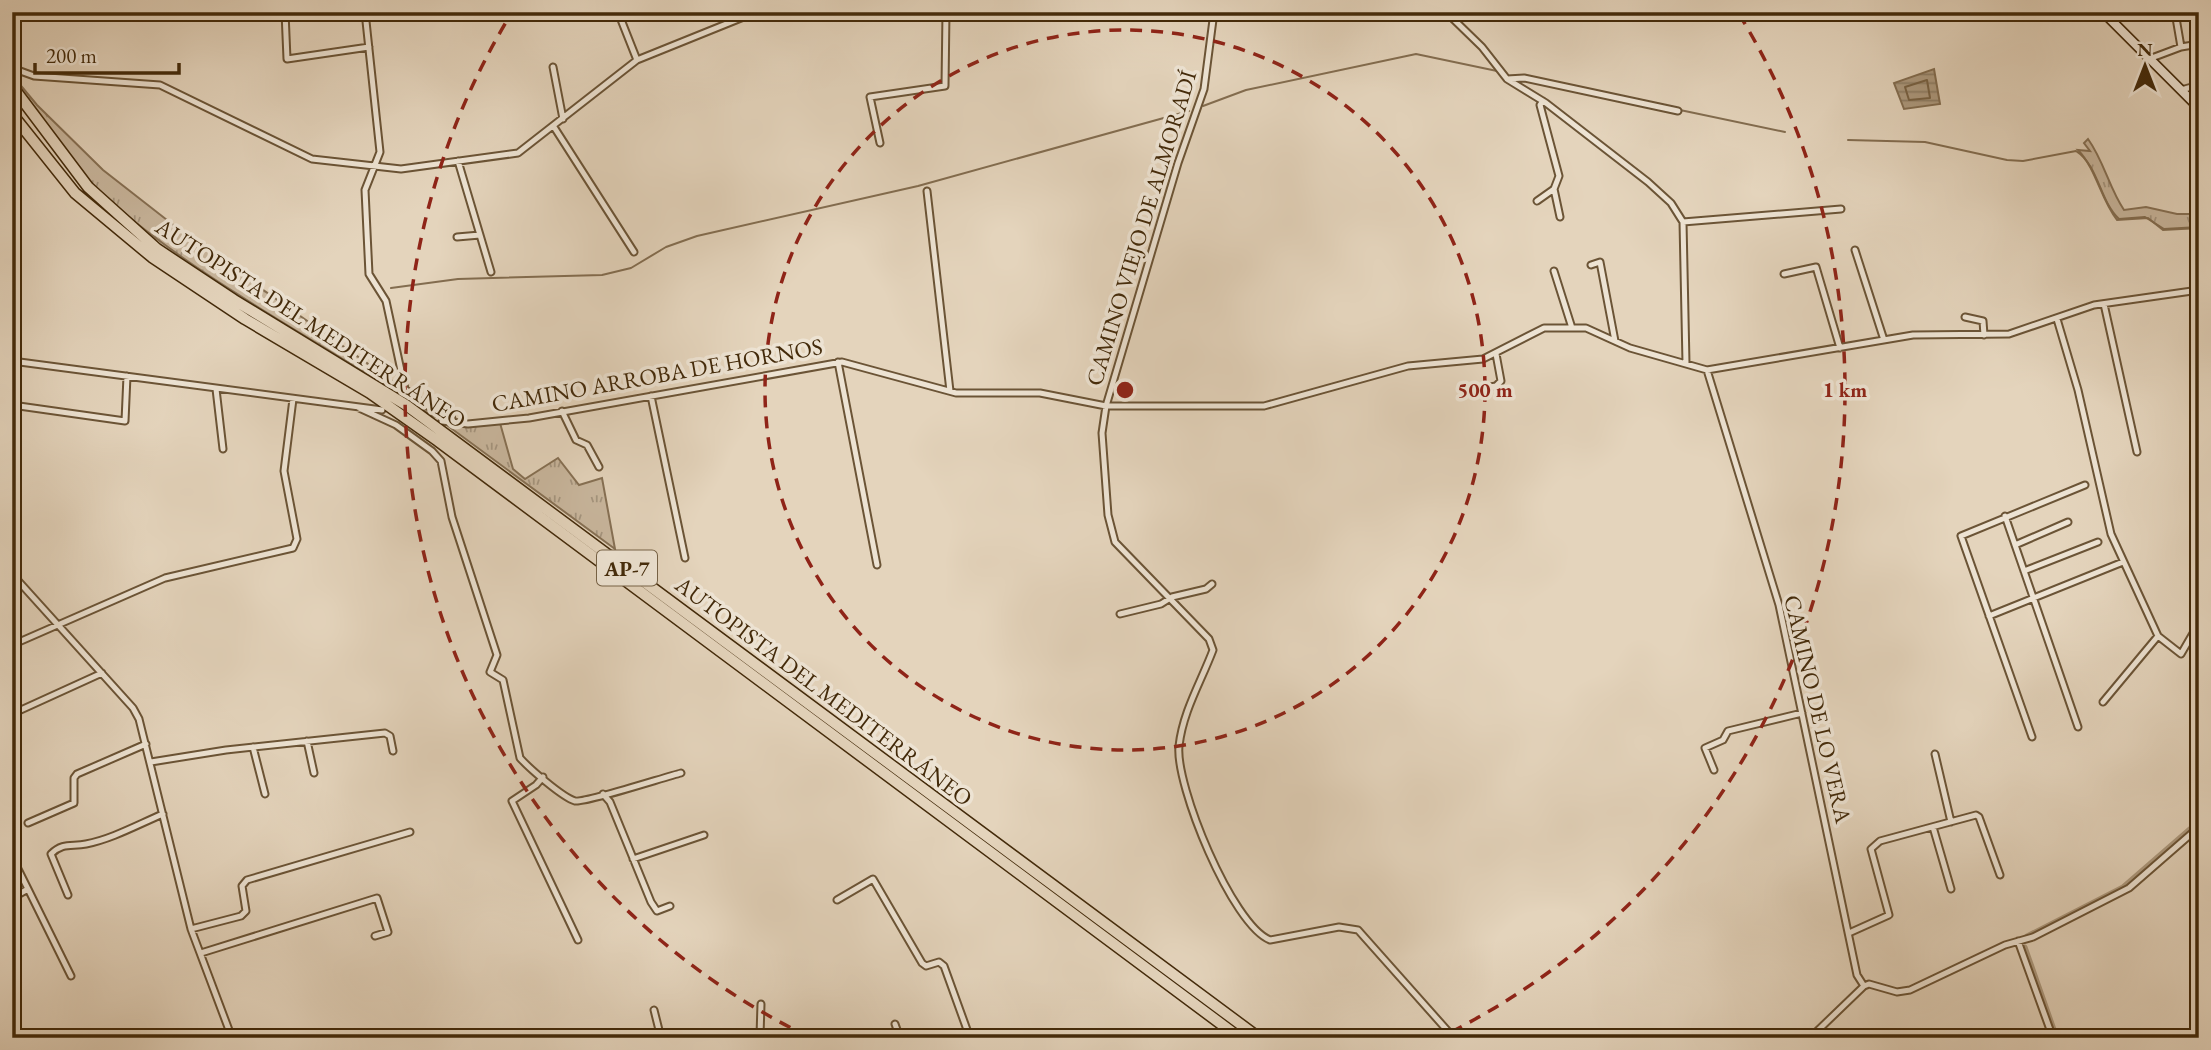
<svg xmlns="http://www.w3.org/2000/svg" width="2211" height="1050" font-family="'EB Garamond',serif">
	<defs>
		<pattern id="grass-tufts" width="24" height="20" patternUnits="userSpaceOnUse" patternTransform="scale(1.75)"><rect width="24" height="20" fill="#c9b79e"/><path d="M3 7l-1-3M5 7V3M7 7l1-3M15 17l-1-3M17 17v-4M19 17l1-3" fill="none" stroke="#a5957f"/></pattern>
		<pattern id="water-rules" width="6" height="5" patternUnits="userSpaceOnUse" patternTransform="scale(1.75)"><rect width="6" height="5" fill="#ad9a7f"/><path d="M0 2.5h6" fill="none" stroke="#8e7e66"/></pattern>
	</defs>
	<rect width="100%" height="100%" fill="#e4d4bc"/>
	<filter id="stains"><feTurbulence type="fractalNoise" baseFrequency=".00286" numOctaves="4"/><feColorMatrix values="0 0 0 0 .2 0 0 0 0 .09 0 0 0 0 .02 0 0 0 .5 -.17"/></filter>
	<radialGradient id="worn" r=".72"><stop offset=".6" stop-color="#630" stop-opacity="0"/><stop offset="1" stop-color="#630" stop-opacity=".3"/></radialGradient>
	<path fill="url(#grass-tufts)" stroke="#867054" stroke-width="2" d="M12,75L37,105L103,170L190,238L209,246L242,275L401,387L427,410L439,413L440,418L432,416C325,343 207,286 110,201C71,166 43,123 12,82Z
		M2088,139C2104,161 2109,188 2124,210L2146,207L2177,214H2199V228L2163,230L2148,218L2117,220C2100,198 2097,170 2078,150L2090,151L2084,143Z
		M444,423H500L513,469L525,479L558,458L579,485L602,478L615,549Z"/>
	<path fill="url(#water-rules)" stroke="#836d50" stroke-width="2" d="M1934,69L1940,104L1904,109L1894,83Z"/>
	<g fill="none" stroke-linecap="round" stroke-linejoin="round">
		<path stroke="#786244" stroke-width="2" d="M1927,80L1930,98L1909,100L1905,87Z"/>
		<path stroke="#836d50" stroke-width="2" d="M1203,106L1246,90L1416,54L1497,71
			M1680,110L1785,132
			M1848,140L1925,142L2007,160L2023,161L2076,151C2099,166 2099,200 2119,219L2145,217L2164,229L2199,227
			M391,288L458,279L602,275L631,268L666,247L697,236L918,186L1189,111"/>
		<path stroke="#ad9a7f" stroke-width="5" d="M2027,936L2123,887L2199,821
			M2025,947L2057,1038"/>
		<defs>
			<path id="street" d="M285,12L287,59L369,47
				M365,12L380,152L365,190L369,274L386,301L405,389L424,404L451,416L453,422
				M618,12L637,60
				M961,12L987,17L1010,12
				M1214,12L1204,89L1178,163L1106,406L1102,433L1108,515L1115,542L1209,639L1213,650C1201,682 1183,711 1179,746C1175,785 1232,925 1270,940L1339,927L1358,930L1454,1038
				M1446,12L1482,47L1507,79L1546,103L1648,182L1671,203L1683,222L1686,363
				M2175,12L2181,47
				M2149,59L2181,47L2199,44
				M553,67L563,119
				M12,68L34,76L160,85L312,159L401,169L518,153L637,60L756,12
				M1507,79L1524,78L1678,111
				M2181,90L2199,85
				M1543,101L1540,105L1559,176L1554,189L1560,217
				M554,127L634,252
				M880,143L870,97L945,86L946,12
				M458,161L491,272
				M927,191L950,391
				M1537,201L1554,189
				M1683,222L1841,209
				M457,237L480,235
				M1855,250L1884,340
				M1591,265L1600,262L1615,341
				M1554,271L1572,328
				M1784,274L1816,267L1840,348
				M2104,304L2137,452
				M1965,317L1983,321L1984,335
				M2057,319L2078,390L2111,534L2158,636L2103,702
				M12,361L382,410
				M838,362L877,565
				M1707,370L1779,605L1857,975L1864,986
				M216,389L223,449
				M1466,391L1496,386L1501,381L1496,354
				M651,396L685,558
				M12,405L125,421L127,376
				M359,408L396,425L432,451L441,461L452,517L497,655L490,672L503,680L520,758C529,768 562,797 575,801C585,803 665,777 681,773
				M562,411L576,440L587,445L599,467
				M442,421L468,424L529,418L842,362L956,393H1040L1106,406H1264L1408,366L1483,359L1544,328H1586L1630,348L1707,370L1913,335L2009,334L2094,305L2199,290
				M12,464L15,471
				M2005,516L2078,727
				M2015,545L2068,522
				M2024,571L2098,542
				M12,574L133,708L139,719L191,929L232,1038
				M1120,614L1161,604L1172,597L1206,589L1212,584
				M1989,616L2123,562
				M2158,636L2181,654L2199,623
				M12,645L165,578L293,548L297,539L284,471L293,399
				M12,714L102,673
				M2032,737L1961,536L2085,485
				M307,741L314,773
				M253,747L265,794
				M1935,754L1951,822
				M151,762L226,750L385,733L390,736L393,751
				M1714,770L1705,748L1723,740L1728,731L1802,713
				M543,777L536,785L512,801L578,940
				M603,794L610,802L651,902L657,911L670,906
				M28,823L74,803V778L77,774L146,744
				M1933,827L1951,889
				M12,857L28,889
				M633,859L704,835
				M68,895L51,854C63,842 72,847 86,844C112,839 139,824 163,814
				M12,898L28,889L71,976
				M837,900L873,879L922,963L926,966L939,962L944,966L970,1038
				M191,929L241,916L246,911L242,886L247,880L410,832
				M1849,933L1889,915L1871,849L1880,841L1976,815L1979,817L2000,875
				M2018,941L2053,1038
				M201,953L377,898L388,932L375,936
				M12,980L14,984
				M1864,986L1869,984L1897,992L1910,990L2005,945L2033,937L2129,888L2199,827
				M761,1004L760,1036L778,1038
				M654,1010L661,1038
				M895,1024L900,1038
				M1810,1038L1864,986"/>
			<path id="secondary" d="M2103,12L2199,108"/>
			<path id="highway" d="M12,86L88,187L157,249L234,300L406,405L1259,1038
				M12,114L75,193L152,257L245,319L370,393L438,441L1240,1038"/>
		</defs>
		<use href="#street" stroke="#6b5436" stroke-width="9"/>
		<use href="#secondary" stroke="#432a0a" stroke-width="11"/>
		<use href="#highway" stroke="#432a0a" stroke-width="13"/>
		<use href="#street" stroke="#ede3d3" stroke-width="5"/>
		<use href="#secondary" stroke="#ede3d3" stroke-width="8"/>
		<use href="#highway" stroke="#e4d4bc" stroke-width="10"/>
	</g>
	<g fill="none" stroke="#8f2418" stroke-width="3.5" stroke-dasharray="12 9">
		<circle cx="1125" cy="390" r="360"/>
		<path d="M809 1037A720 720 0 0 1 511 14M1739 14A720 720 0 0 1 1441 1037"/>
	</g>
	<g text-anchor="middle" dominant-baseline="central" stroke-width="7" stroke-linejoin="round" paint-order="stroke">
		<rect fill="#ede3d3" stroke="#766246" stroke-width="2" x="597" y="550.5" width="60" height="35" rx="5"/>
		<g font-size="21" font-weight="bold" fill="#432a0a">
			<text x="627" y="568">AP-7</text>
		</g>
		<g font-size="23" fill="#432a0a" stroke="#ede3d3">
			<text transform="translate(1141 228) rotate(-73)">CAMINO VIEJO DE ALMORADÍ</text>
			<text transform="translate(311 323) rotate(33)">AUTOPISTA DEL MEDITERRÁNEO</text>
			<text transform="translate(657 375) rotate(-10)">CAMINO ARROBA DE HORNOS</text>
			<text transform="translate(824 691) rotate(37)">AUTOPISTA DEL MEDITERRÁNEO</text>
			<text transform="translate(1818 709) rotate(77)">CAMINO DE LO VERA</text>
		</g>
	</g>
	<circle cx="1125" cy="390" r="10" fill="#8f2418" stroke="#ede3d3" stroke-width="3.5"/>
	<g font-size="21" text-anchor="middle" font-weight="bold" fill="#8f2418" stroke="#ede3d3" stroke-width="7" stroke-linejoin="round" paint-order="stroke">
		<text x="1485" y="397">500 m</text>
		<text x="1845" y="397">1 km</text>
	</g>
	<rect width="2211" height="1050" fill="none" stroke="#e4d4bc" stroke-width="42"/>
	<rect x="14" y="14" width="2183" height="1022" fill="none" stroke="#432a0a" stroke-width="3.5"/>
	<rect x="21" y="21" width="2169" height="1008" fill="none" stroke="#432a0a" stroke-width="2"/>
	<g transform="translate(2145 66)" stroke="#ede3d3" stroke-width="5" paint-order="stroke">
	<path d="M0-5L12 26L0 18L-12 26Z" fill="#432a0a"/>
	<text y="-10" font-size="19" font-weight="bold" text-anchor="middle" fill="#432a0a">N</text>
	</g>
	<path d="M35 63v10h144v-10" fill="none" stroke="#432a0a" stroke-width="3.5"/>
	<text x="46" y="63" font-size="21" fill="#432a0a" stroke="#ede3d3" stroke-width="5" paint-order="stroke">200 m</text>
	<rect width="100%" height="100%" filter="url(#stains)"/>
	<rect width="100%" height="100%" fill="url(#worn)"/>
</svg>
